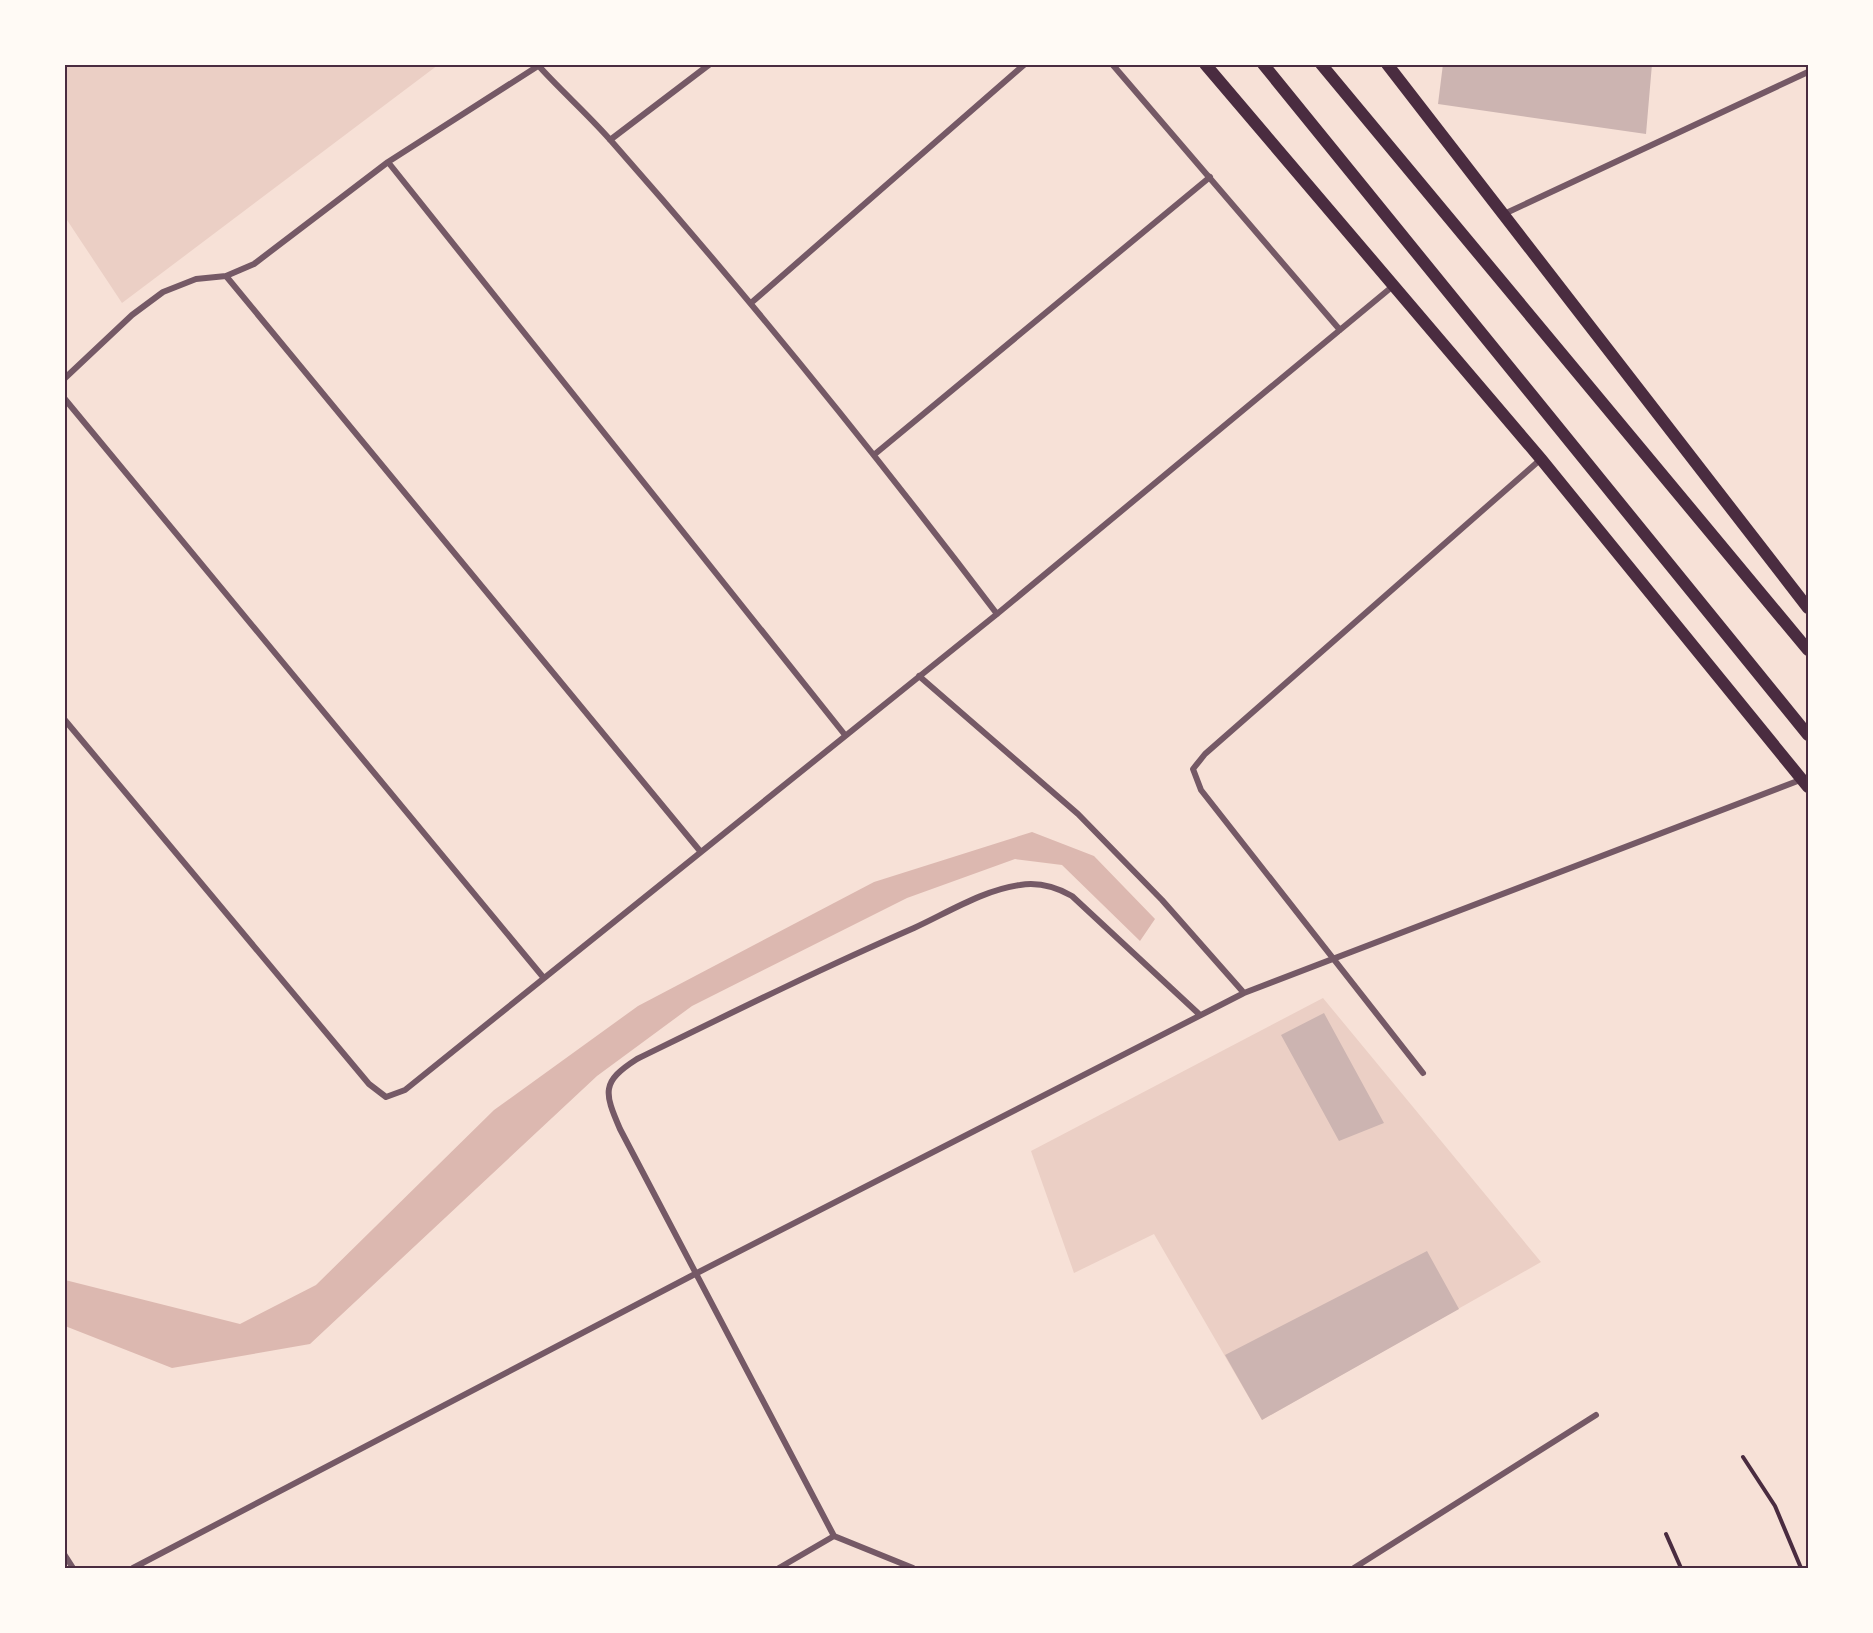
<svg xmlns="http://www.w3.org/2000/svg" width="1873" height="1633" font-family="'Public Sans',sans-serif">
	<rect width="100%" height="100%" fill="#f7e1d7"/>
	<path fill="#ebcfc5" d="M64,65L65,64L438,65L122,303L65,217Z
		M1323,998L1541,1262L1262,1420L1154,1234L1074,1273L1031,1151Z"/>
	<path fill="#dcb8b0" d="M1032,832L1094,856L1155,919L1140,941L1062,865L1015,859L907,898L692,1006L597,1076L310,1344L172,1368L65,1326V1280L240,1324L316,1285L494,1110L638,1006L874,882Z"/>
	<path fill="#ccb4b1" d="M1443,64H1652L1646,134L1438,104Z
		M1324,1013L1384,1123L1339,1141L1281,1035Z
		M1427,1251L1459,1309L1262,1420L1225,1355Z"/>
	<g fill="none" stroke-linecap="round" stroke-linejoin="round">
		<path stroke="#4a2c40" stroke-width="4" d="M1743,1457L1775,1506L1801,1568
			M1666,1534L1681,1568"/>
		<path stroke="#755966" stroke-width="6" d="M537,64C561,91 589,115 613,143C747,295 874,452 997,614
			M1112,64L1340,330
			M610,140L710,64
			M388,162L845,735
			M1504,214L1808,72
			M226,276L700,851
			M751,303L1025,64
			M64,379L132,315L163,292L196,279L226,276L254,264L388,162L538,66
			M64,398L543,977
			M875,454L1210,177
			M919,676L1078,814L1162,900L1244,993
			M64,719L369,1084L386,1097L405,1090L997,614L1393,286
			M1423,1073L1201,790L1193,769L1205,754L1541,459
			M834,1536L620,1129C604,1092 601,1082 637,1059C729,1014 820,969 914,928C947,913 983,890 1020,885C1038,882 1056,887 1072,896L1200,1015
			M834,1536L913,1568
			M64,1554L73,1568
			M133,1568L695,1274L1244,993L1808,777
			M779,1568L834,1536
			M1354,1568L1596,1415"/>
		<path stroke="#4a2c40" stroke-width="12" d="M1205,64L1541,459L1808,787
			M1263,64L1808,735
			M1321,64L1808,650
			M1387,64L1808,608"/>
	</g>
	<rect width="1873" height="1633" fill="none" stroke="#fffaf5" stroke-width="132"/>
	<rect x="66" y="66" width="1741" height="1501" fill="none" stroke="#4a2c40" stroke-width="2"/>
</svg>
